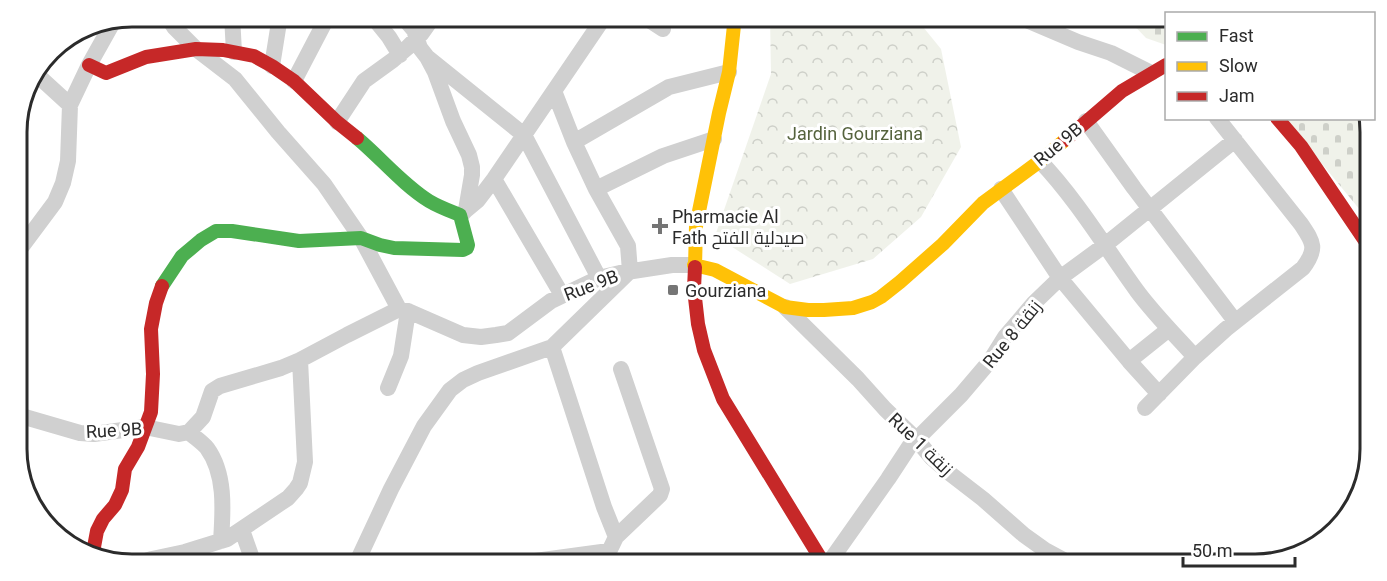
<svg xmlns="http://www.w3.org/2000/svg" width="1387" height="581" font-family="Roboto,Cairo,sans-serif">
	<defs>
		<pattern id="forest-crowns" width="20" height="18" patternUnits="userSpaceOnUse" patternTransform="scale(1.5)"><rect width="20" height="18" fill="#f0f2ea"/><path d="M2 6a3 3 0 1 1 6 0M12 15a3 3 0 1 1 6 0" fill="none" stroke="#ced0c9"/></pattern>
		<pattern id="cemetery-stones" width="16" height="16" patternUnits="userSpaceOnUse" patternTransform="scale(1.5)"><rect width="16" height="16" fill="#f0f2ea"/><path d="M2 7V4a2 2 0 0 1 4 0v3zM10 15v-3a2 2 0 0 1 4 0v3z" fill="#ced0c9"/></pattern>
	</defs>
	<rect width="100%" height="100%" fill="#fff"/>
	<path fill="url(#forest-crowns)" d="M770,17H915L941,49L961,147L921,217L873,259L790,284L715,236L771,74Z"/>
	<path fill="url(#cemetery-stones)" d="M1126,17H1166V45L1146,38Z
		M1285,119H1369L1370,222Z"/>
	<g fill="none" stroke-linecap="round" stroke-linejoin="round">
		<path stroke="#d0d0d0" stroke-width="16" d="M167,16L174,27L196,49L235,79L278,132L324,184L361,238L399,309
			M232,16L234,52
			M372,16L389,37L400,55
			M402,16L414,30L420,48L427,57L435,72L453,121L469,155L472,167V175L466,210L463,213
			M643,16L663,29
			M1017,16L1078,42L1111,53L1151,73
			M427,57L524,135L599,278
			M272,66L280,16
			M35,73L70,105
			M294,81L328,16
			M1086,121L1134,188L1235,321
			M337,122L364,81L393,60L407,48L422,33L434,16
			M574,142L669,87L729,72
			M1040,161C1077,200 1105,247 1137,291C1154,314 1175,335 1195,357
			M494,179L562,295
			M596,189L663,156L714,139
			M1001,189L1060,278L1129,361L1159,394
			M466,210L478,200L494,179L605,16
			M17,253L55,202L63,183L68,161L70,105L89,65L112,24
			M785,307L858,379L885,409L916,439L932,458L948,472L983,499L1024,535L1045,550L1071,564
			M552,347L604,507L616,537L603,564
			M1129,361L1169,329
			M388,388L401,356L408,311
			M1145,408L1195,357L1226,329L1303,268C1318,248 1313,242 1301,224L1217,118
			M18,415L80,433L94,434L145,427L179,434L189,432L203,417L212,391L220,386L281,368L300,360L347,335L399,309L408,311L463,335L481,337L496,335L508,333L551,301L599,278L620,273L672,265H694
			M189,432C194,437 202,442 207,448C226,474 223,511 221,541
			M242,530L254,564
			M616,537L660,495L662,489L621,369
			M136,564L152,559L185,552L227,539L288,498L296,489L300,483L305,462L300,360
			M356,564L391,489L424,426L450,390L463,380L478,373L552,347L630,271L628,246L596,189L574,142L554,91
			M513,564L609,551
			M828,564L888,479L909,447L961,395L990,361L1005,337L1034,303L1060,278L1105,245L1235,140"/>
		<path stroke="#4caf50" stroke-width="14" d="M162,286L182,256L201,240L216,231H232L299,241L361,238L380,245L394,248L463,250L467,248L468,245L460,215C450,211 439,207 429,201C402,184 381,158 357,138"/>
		<path stroke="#ffc107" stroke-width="14" d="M694,265L715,270L785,307L808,310H824L853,308L872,302L881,297L900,282L943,244L983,203L1040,161L1065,140
			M695,267L696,226L719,113L729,72L735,16"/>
		<path stroke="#c62828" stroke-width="14" d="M89,65L106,73L146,57L196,49L223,50L254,56L272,66L294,81L337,122L357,138
			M1277,118L1301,146L1370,248
			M1065,140L1122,91L1166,65
			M695,267L694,289L698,324L704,350L723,399L824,564
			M96,557L94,547L97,531L103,519L115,505L122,490L125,469L138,447L151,412L153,374L151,329L156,303L162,286"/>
	</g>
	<g fill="#757575" stroke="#fff" stroke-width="2">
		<path d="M657 217h6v6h6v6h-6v6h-6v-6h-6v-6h6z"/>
		<rect x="667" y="284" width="12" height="12" rx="3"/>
	</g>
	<g text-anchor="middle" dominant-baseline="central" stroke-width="6" stroke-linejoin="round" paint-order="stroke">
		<g font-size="18" fill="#55633d" stroke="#fff">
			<text x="855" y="133">Jardin Gourziana</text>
		</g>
		<g font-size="18" fill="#2b2b2b" stroke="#fff">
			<text transform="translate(1058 144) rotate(-40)">Rue 9B</text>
			<text transform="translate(591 285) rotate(-21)">Rue 9B</text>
			<text transform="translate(1012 334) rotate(-51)">Rue 8 زنقة</text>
			<text transform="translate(114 430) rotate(-3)">Rue 9B</text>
			<text transform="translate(921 444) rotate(44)">Rue 1 زنقة</text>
		</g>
		<g font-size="18" fill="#2b2b2b" stroke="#fff" text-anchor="start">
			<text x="672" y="216">Pharmacie Al<tspan x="672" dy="21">Fath صيدلية الفتح</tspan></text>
			<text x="685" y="290">Gourziana</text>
		</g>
	</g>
	<path d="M0 0H1387V581H0ZM132 27H1255A105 105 0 0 1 1360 132V449A105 105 0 0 1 1255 554H132A105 105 0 0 1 27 449V132A105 105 0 0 1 132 27Z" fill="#fff" fill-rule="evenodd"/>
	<path fill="none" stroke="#2b2b2b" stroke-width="3" d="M132 27H1255A105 105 0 0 1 1360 132V449A105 105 0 0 1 1255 554H132A105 105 0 0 1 27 449V132A105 105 0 0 1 132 27Z"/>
	<rect x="1165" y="12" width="210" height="108" fill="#ffffff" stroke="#aaaaaa" stroke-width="1.5"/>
	<rect x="1177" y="32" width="30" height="9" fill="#4caf50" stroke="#aaaaaa" stroke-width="1.5"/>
	<text x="1219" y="42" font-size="18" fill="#2b2b2b">Fast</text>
	<rect x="1177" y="62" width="30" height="9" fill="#ffc107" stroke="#aaaaaa" stroke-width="1.5"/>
	<text x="1219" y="72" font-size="18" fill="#2b2b2b">Slow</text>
	<rect x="1177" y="92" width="30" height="9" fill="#c62828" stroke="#aaaaaa" stroke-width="1.5"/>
	<text x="1219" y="102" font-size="18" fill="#2b2b2b">Jam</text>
	<path d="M1183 557v9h112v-9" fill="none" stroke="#2b2b2b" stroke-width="3"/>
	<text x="1192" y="557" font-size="18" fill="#2b2b2b" stroke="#ffffff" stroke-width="4.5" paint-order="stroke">50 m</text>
</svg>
